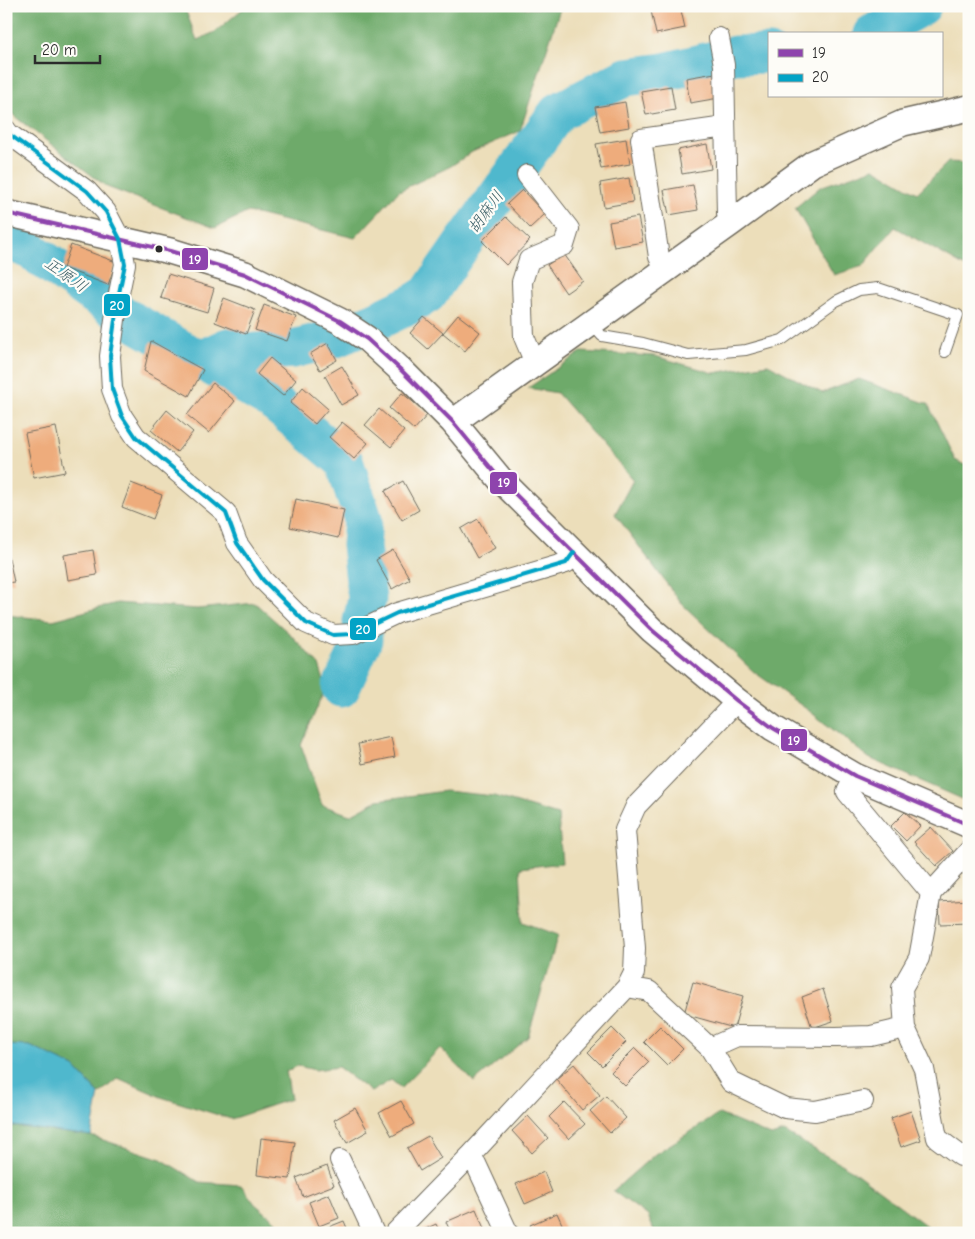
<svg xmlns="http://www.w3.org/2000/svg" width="975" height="1239" font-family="'Comic Neue','Klee One',sans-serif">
	<rect width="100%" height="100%" fill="#fdfcf7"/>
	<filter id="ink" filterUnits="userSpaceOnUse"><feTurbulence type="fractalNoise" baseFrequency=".02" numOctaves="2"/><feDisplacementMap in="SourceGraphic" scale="10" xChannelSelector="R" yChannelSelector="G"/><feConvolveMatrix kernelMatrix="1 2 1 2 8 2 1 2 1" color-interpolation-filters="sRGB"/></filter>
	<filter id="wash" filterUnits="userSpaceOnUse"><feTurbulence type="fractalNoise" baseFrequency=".0096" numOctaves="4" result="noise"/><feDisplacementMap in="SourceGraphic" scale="20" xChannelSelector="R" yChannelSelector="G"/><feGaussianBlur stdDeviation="1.12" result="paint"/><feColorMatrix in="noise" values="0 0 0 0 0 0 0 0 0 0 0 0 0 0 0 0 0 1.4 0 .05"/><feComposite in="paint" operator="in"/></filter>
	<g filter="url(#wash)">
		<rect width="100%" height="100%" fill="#ecdeba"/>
		<path fill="#6eaa6b" stroke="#4c6a4b" d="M11,6H184L197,40L215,32L246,6H522V8L560,9L520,131L472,152L451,166L399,191L355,238L248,212L215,228L107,187L14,116L6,104V11Z
			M948,162L969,163V269L895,227L863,266L834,275L795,208L820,187L874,168L917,193Z
			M581,352L655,356L714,373L768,364L822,393L859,379L928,404L955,460L969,467V802L869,758L808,710L754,672L681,603L615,514L633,480L557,393L528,388Z
			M117,603L197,609L255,603L291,635L319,665L326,687L301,745L322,805L350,815L378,800L445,791L494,796L558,815L562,863L520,868L523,922L558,935L528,1037L474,1082L440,1048L401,1088L391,1080L371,1092L338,1067L315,1070L298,1066L286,1071L291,1099L231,1119L161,1097L118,1078L99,1094L74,1067L30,1046L6,1045V615L53,620Z
			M719,1114L771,1136L784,1132L853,1171L936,1233H655L648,1216L613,1191L655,1154Z
			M6,1125L91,1136L161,1159L199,1182L241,1185L255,1204L290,1233H6Z"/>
		<path fill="#50b8cd" stroke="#3e727c" d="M6,1045L30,1046L74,1067L99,1094L91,1136L6,1125Z"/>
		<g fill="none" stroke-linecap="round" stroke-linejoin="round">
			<path stroke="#50b8cd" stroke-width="39" d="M872,34L922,6
				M6,240L30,250L127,318L272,401L344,461L363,519L361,545L367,599L362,621L363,640L341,688
				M200,360L228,347L247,353L293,349L336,338L376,321L412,304L428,294L464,242L558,112L626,77L664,72L735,55L769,54"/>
		</g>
		<g id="blocks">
			<path fill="#eeac7b" d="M650,6H680L685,28L656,34Z
				M715,73L719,98L690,103L686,78Z
				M671,86L675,110L646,115L641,91Z
				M625,102L629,127L600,132L595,107Z
				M626,139L630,164L601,169L596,144Z
				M707,144L711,169L682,174L678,150Z
				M629,178L633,202L604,207L600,183Z
				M693,185L698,210L669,215L664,190Z
				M522,190L545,214L530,228L507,204Z
				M506,217L530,240L506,265L482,241Z
				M638,217L643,242L614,247L609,222Z
				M71,245L116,262L108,285L63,268Z
				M564,254L583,281L566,293L547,265Z
				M168,274L214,288L207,312L161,298Z
				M224,298L255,310L246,334L215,322Z
				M264,305L296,317L287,341L255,330Z
				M458,315L480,332L465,351L443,333Z
				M424,317L443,333L428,349L410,333Z
				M151,341L203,370L189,396L144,371Z
				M328,343L337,360L320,370L310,354Z
				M270,358L296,380L283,396L257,374Z
				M342,366L359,395L341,405L325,376Z
				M213,383L235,401L209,433L187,415Z
				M303,387L328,409L315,424L290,403Z
				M402,393L428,414L414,430L389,408Z
				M379,409L404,431L391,447L365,425Z
				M167,410L193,432L177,452L151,430Z
				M342,422L368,443L354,459L329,437Z
				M56,427L65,472L34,478L25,433Z
				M403,481L419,510L402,520L385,491Z
				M131,483L162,495L153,519L122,507Z
				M296,499L344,510L338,538L290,527Z
				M478,519L495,548L477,558L461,529Z
				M93,550L97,575L68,580L64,555Z
				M393,550L410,579L392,589L376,560Z
				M6,558H9L14,582L6,583Z
				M391,737L395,757L362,764L358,744Z
				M905,812L920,826L906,841L891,826Z
				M931,827L953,851L936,866L914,842Z
				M969,900V923L940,924L939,902Z
				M693,982L743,996L734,1028L684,1014Z
				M823,989L833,1021L812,1028L802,997Z
				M660,1026L683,1049L667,1065L644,1042Z
				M612,1028L626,1042L602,1066L588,1052Z
				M635,1048L649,1062L625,1086L611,1072Z
				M574,1064L600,1095L582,1110L556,1079Z
				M606,1096L626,1118L610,1133L590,1111Z
				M401,1101L414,1124L392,1136L379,1113Z
				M564,1102L585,1124L569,1139L549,1117Z
				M355,1108L368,1131L347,1143L334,1120Z
				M911,1111L921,1140L901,1147L891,1118Z
				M528,1116L548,1138L532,1153L512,1131Z
				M428,1136L441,1158L420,1171L407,1148Z
				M261,1138L295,1142L290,1179L257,1175Z
				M327,1166L334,1185L303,1197L296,1178Z
				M544,1172L552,1192L525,1204L516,1184Z
				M329,1194L339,1218L319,1226L309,1202Z
				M476,1209L485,1231L481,1233H451L446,1222Z
				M557,1213L566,1233H534L530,1225Z
				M344,1221L349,1233H322L321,1230Z
				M436,1224L440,1233H417Z"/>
		</g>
	</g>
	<g filter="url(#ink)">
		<use href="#blocks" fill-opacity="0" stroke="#6f6a5d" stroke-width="1"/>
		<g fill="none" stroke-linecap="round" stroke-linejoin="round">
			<defs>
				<path id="service" d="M591,323L602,336L643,343L688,355L746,350L782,340L836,301L859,290L878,288L958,315L945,352"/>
				<path id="minor" d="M719,38L724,65L727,214L731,223
					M6,130L9,134L87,191L106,212L120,239L125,264L118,298L110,356L112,389L122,416L136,437L226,513L237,543L263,580L306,623L333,635L353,634L397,613L566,563L574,552
					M527,175L569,229L564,245L529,260L522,282L524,337L535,363
					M666,269L659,257L641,139L725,127
					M855,776L847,792L931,893
					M627,987L649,991L710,1048L737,1036L836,1037L871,1036L905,1028L924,1069L937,1138L961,1156L969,1154
					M905,1028L902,988L919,958L931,893L969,851
					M710,1048L731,1082L785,1108L815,1111L863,1101
					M470,1156L476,1164L508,1233
					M340,1160L374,1233
					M395,1233L470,1156L627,987L634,973L635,948L625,830L636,806L737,701"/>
				<path id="tertiary" d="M6,213L170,251L245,274L340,321L367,339L402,371L453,422L500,479L652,630L737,701L773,728L855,776L969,825
					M453,422L731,223L813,163L903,123L969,108"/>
			</defs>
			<use href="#service" stroke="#6f6a5d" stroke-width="12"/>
			<use href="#minor" stroke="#6f6a5d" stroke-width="22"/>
			<use href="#tertiary" stroke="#6f6a5d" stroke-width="28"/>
			<use href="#service" stroke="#fff" stroke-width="10"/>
			<use href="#minor" stroke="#fff" stroke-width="20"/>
			<use href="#tertiary" stroke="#fff" stroke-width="25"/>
			<defs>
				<path id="bus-1" d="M6,213L170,251L245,274L340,321L367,339L402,371L453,422L500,479L652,630L737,701L773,728L855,776L969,825"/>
				<path id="bus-2" d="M6,130L9,134L87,191L106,212L120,239L125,264L118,298L110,356L112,389L122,416L136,437L226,513L237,543L263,580L306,623L333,635L353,634L397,613L566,563L574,552"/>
			</defs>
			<use href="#bus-1" stroke="#fdfcf7" stroke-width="8"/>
			<use href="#bus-2" stroke="#fdfcf7" stroke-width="8"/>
			<use href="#bus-1" stroke="#8e44ad" stroke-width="4"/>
			<use href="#bus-2" stroke="#02a3c6" stroke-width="4"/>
		</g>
	</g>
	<circle fill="#2b2b2b" stroke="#fdfcf7" stroke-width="2" cx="159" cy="249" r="4.5"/>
	<g text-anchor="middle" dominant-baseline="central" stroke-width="4.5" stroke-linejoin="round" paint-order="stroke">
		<g font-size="16" font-style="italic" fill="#385c64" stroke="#fdfcf7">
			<text transform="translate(486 212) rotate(-54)">胡麻川</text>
			<text transform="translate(66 275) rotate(35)">正原川</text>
		</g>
	</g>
	<g stroke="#fdfcf7" stroke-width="2">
		<rect x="181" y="247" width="28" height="24" rx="5" fill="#8e44ad"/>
		<rect x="103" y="293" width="28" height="24" rx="5" fill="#02a3c6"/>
		<rect x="489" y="471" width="29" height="24" rx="5" fill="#8e44ad"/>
		<rect x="349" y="617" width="28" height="24" rx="5" fill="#02a3c6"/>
		<rect x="780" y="728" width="28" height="24" rx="5" fill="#8e44ad"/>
	</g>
	<g font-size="14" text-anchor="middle" font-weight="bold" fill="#fff">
		<text x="195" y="264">19</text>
		<text x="117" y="310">20</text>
		<text x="504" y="487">19</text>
		<text x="363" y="634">20</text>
		<text x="794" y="745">19</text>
	</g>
	<rect width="975" height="1239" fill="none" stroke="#fdfcf7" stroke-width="25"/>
	<rect x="768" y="32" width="175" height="65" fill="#fdfcf7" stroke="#a9a8a5"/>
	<rect x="778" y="49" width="25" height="8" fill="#8e44ad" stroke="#a9a8a5"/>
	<text x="812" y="58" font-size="15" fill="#2b2b2b">19</text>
	<rect x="778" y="74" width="25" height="8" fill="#02a3c6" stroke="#a9a8a5"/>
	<text x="812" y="82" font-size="15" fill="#2b2b2b">20</text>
	<path d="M35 55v8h65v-8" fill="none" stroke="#2b2b2b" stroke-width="2.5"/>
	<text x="42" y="55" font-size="15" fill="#2b2b2b" stroke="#fdfcf7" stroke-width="4" paint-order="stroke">20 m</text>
</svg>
